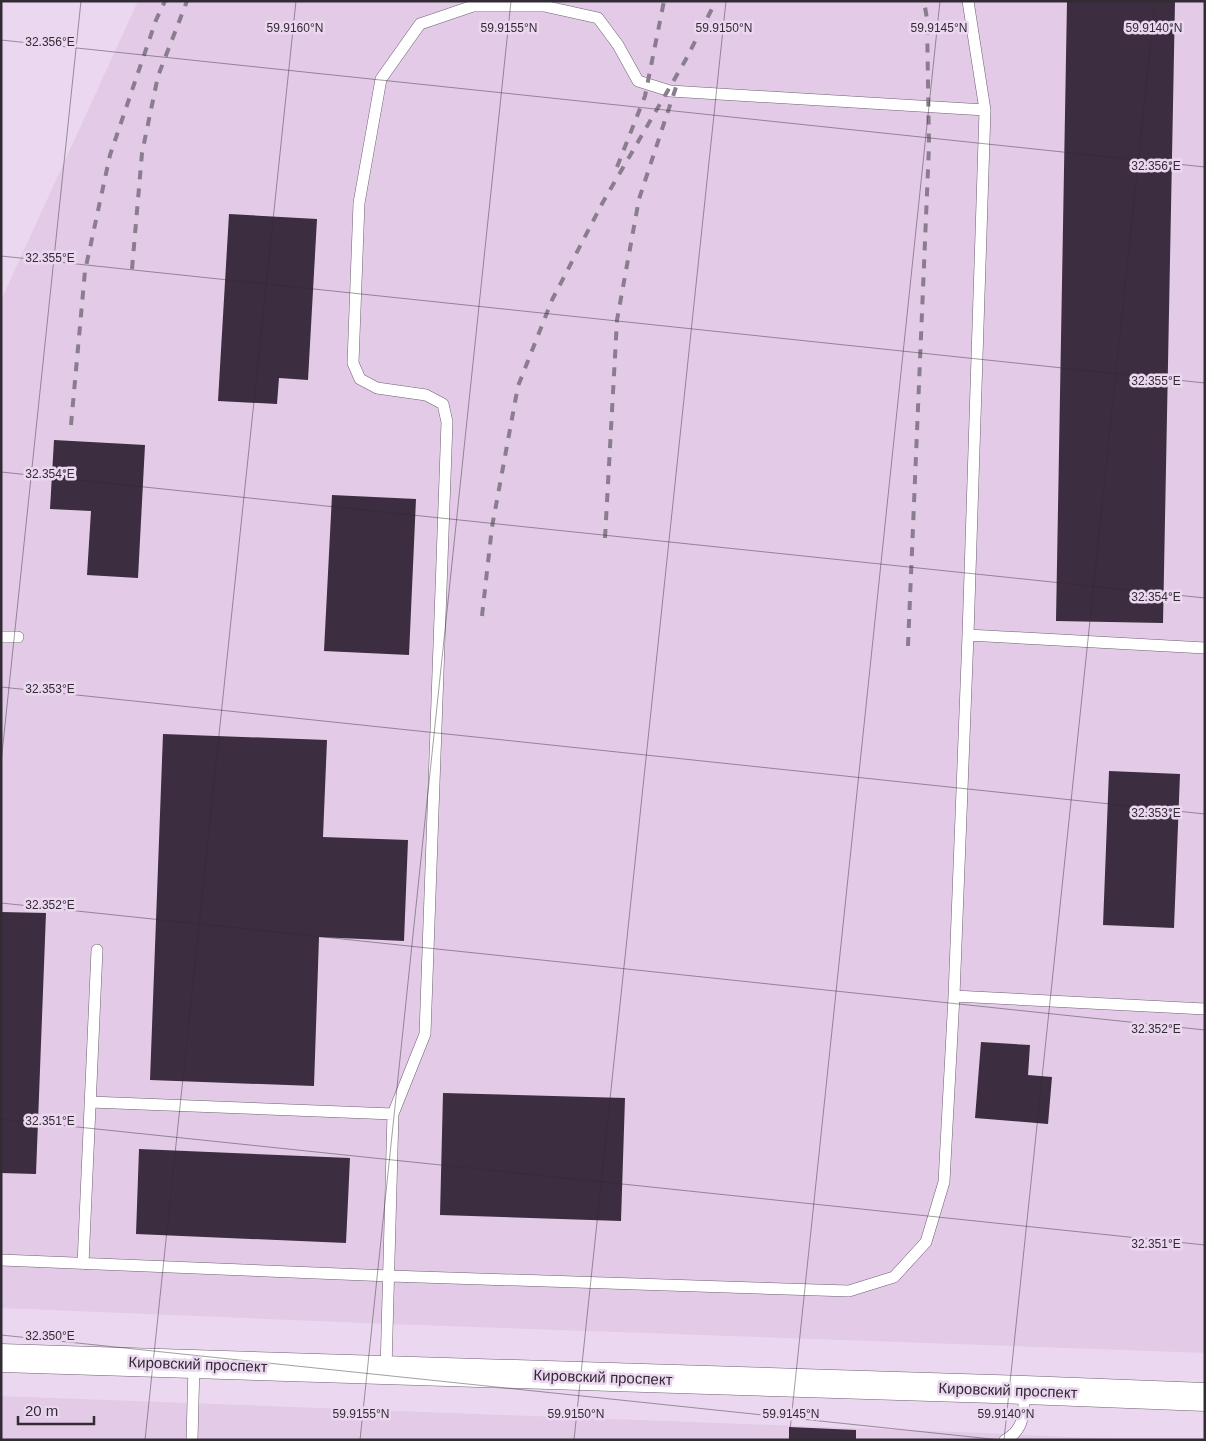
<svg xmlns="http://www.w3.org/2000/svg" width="1206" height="1441" font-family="Arial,sans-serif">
	<rect width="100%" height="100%" fill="#ebd8f0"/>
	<path fill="#e3cbe8" d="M138,1H1205V1353L388,1324L1,1308V300Z
		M1,1396L985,1433L1113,1439L1,1440Z"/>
	<path fill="#3c2d40" d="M1067,1H1175L1163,623L1056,621Z
		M229,214L317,219L308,380L279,378L277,404L218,401Z
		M54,440L145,445L138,578L87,575L91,511L50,509Z
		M332,495L416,499L409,655L324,651Z
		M163,734L327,740L323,837L408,840L404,941L319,937L314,1086L150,1080Z
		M1109,771L1180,774L1174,928L1103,925Z
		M1,912L46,913L36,1174L1,1173Z
		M981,1042L1030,1045L1028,1075L1052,1077L1048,1124L975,1118Z
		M443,1093L625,1098L621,1221L440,1215Z
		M139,1149L350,1158L346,1243L136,1234Z
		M789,1427L856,1430V1440H789Z"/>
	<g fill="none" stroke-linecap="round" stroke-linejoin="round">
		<defs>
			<path id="lane" d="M968,635L1205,648
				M1,637H18
				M954,996L1205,1009
				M90,1102L393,1114
				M1,1260L390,1276L849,1291L894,1277L926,1242L944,1182L954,996L968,635L985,110L968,1
				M83,1264L97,950
				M386,1370L393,1114L425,1034L447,422L443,404L426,395L377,388L360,379L353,363L359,203L381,79L420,24L473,6H544L598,18L618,45L638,81L670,91L985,110
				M192,1440L194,1364
				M1005,1440C1026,1429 1023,1411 1025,1390"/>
			<path id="secondary" d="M1,1358L1025,1390L1205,1397"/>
		</defs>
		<use href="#lane" stroke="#6f5e73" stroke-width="12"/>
		<use href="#secondary" stroke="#6f5e73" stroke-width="29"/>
		<use href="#lane" stroke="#fff" stroke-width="11"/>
		<use href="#secondary" stroke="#fff" stroke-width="28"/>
		<path stroke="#8a7d8d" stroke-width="4" stroke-dasharray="9 9" stroke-linecap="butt" d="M617,167L645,96L664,1
			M132,269L142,153L158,76L187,1
			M71,425L85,271L110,155L156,20L165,1
			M605,538L617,320L639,199L677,84
			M482,616L492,527L518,386L552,300L603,202L685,61L716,1
			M908,646L929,146L927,19L924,1"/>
	</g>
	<path fill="none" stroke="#332b34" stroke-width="1" stroke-opacity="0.45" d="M1,40L1205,167M1,256L1205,383M1,472L1205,598M1,687L1205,814M1,763L81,1M1,903L1205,1030M1,1119L1205,1245M1,1335L1001,1440M145,1440L296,1M360,1440L511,1M574,1440L726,1M789,1440L940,1M1004,1440L1155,1"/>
	<g text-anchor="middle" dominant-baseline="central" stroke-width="5" stroke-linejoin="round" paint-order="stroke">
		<g font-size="15" fill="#332b34" stroke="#ebd8f0">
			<text transform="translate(198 1364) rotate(2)">Кировский проспект</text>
			<text transform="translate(603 1377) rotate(2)">Кировский проспект</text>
			<text transform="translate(1008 1390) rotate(2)">Кировский проспект</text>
		</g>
	</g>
	<g font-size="12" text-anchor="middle" fill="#332b34" stroke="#ebd8f0" stroke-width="5" stroke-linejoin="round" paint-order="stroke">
		<text x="295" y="32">59.9160°N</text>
		<text x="509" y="32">59.9155°N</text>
		<text x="724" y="32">59.9150°N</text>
		<text x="939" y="32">59.9145°N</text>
		<text x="1154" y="32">59.9140°N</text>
		<text x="50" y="46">32.356°E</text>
		<text x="1156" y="170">32.356°E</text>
		<text x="50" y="262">32.355°E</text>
		<text x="1156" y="385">32.355°E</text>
		<text x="50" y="478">32.354°E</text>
		<text x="1156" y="601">32.354°E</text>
		<text x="50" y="693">32.353°E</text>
		<text x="1156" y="817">32.353°E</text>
		<text x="50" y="909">32.352°E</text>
		<text x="1156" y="1033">32.352°E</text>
		<text x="50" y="1125">32.351°E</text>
		<text x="1156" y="1248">32.351°E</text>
		<text x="50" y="1340">32.350°E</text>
		<text x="361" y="1418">59.9155°N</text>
		<text x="576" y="1418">59.9150°N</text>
		<text x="791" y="1418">59.9145°N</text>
		<text x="1006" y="1418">59.9140°N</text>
	</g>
	<rect width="1206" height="1441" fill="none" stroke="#332b34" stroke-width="5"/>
	<path d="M18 1416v8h76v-8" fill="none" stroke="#332b34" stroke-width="2.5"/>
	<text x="25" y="1416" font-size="15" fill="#332b34" stroke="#ebd8f0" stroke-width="4" paint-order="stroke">20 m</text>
</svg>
